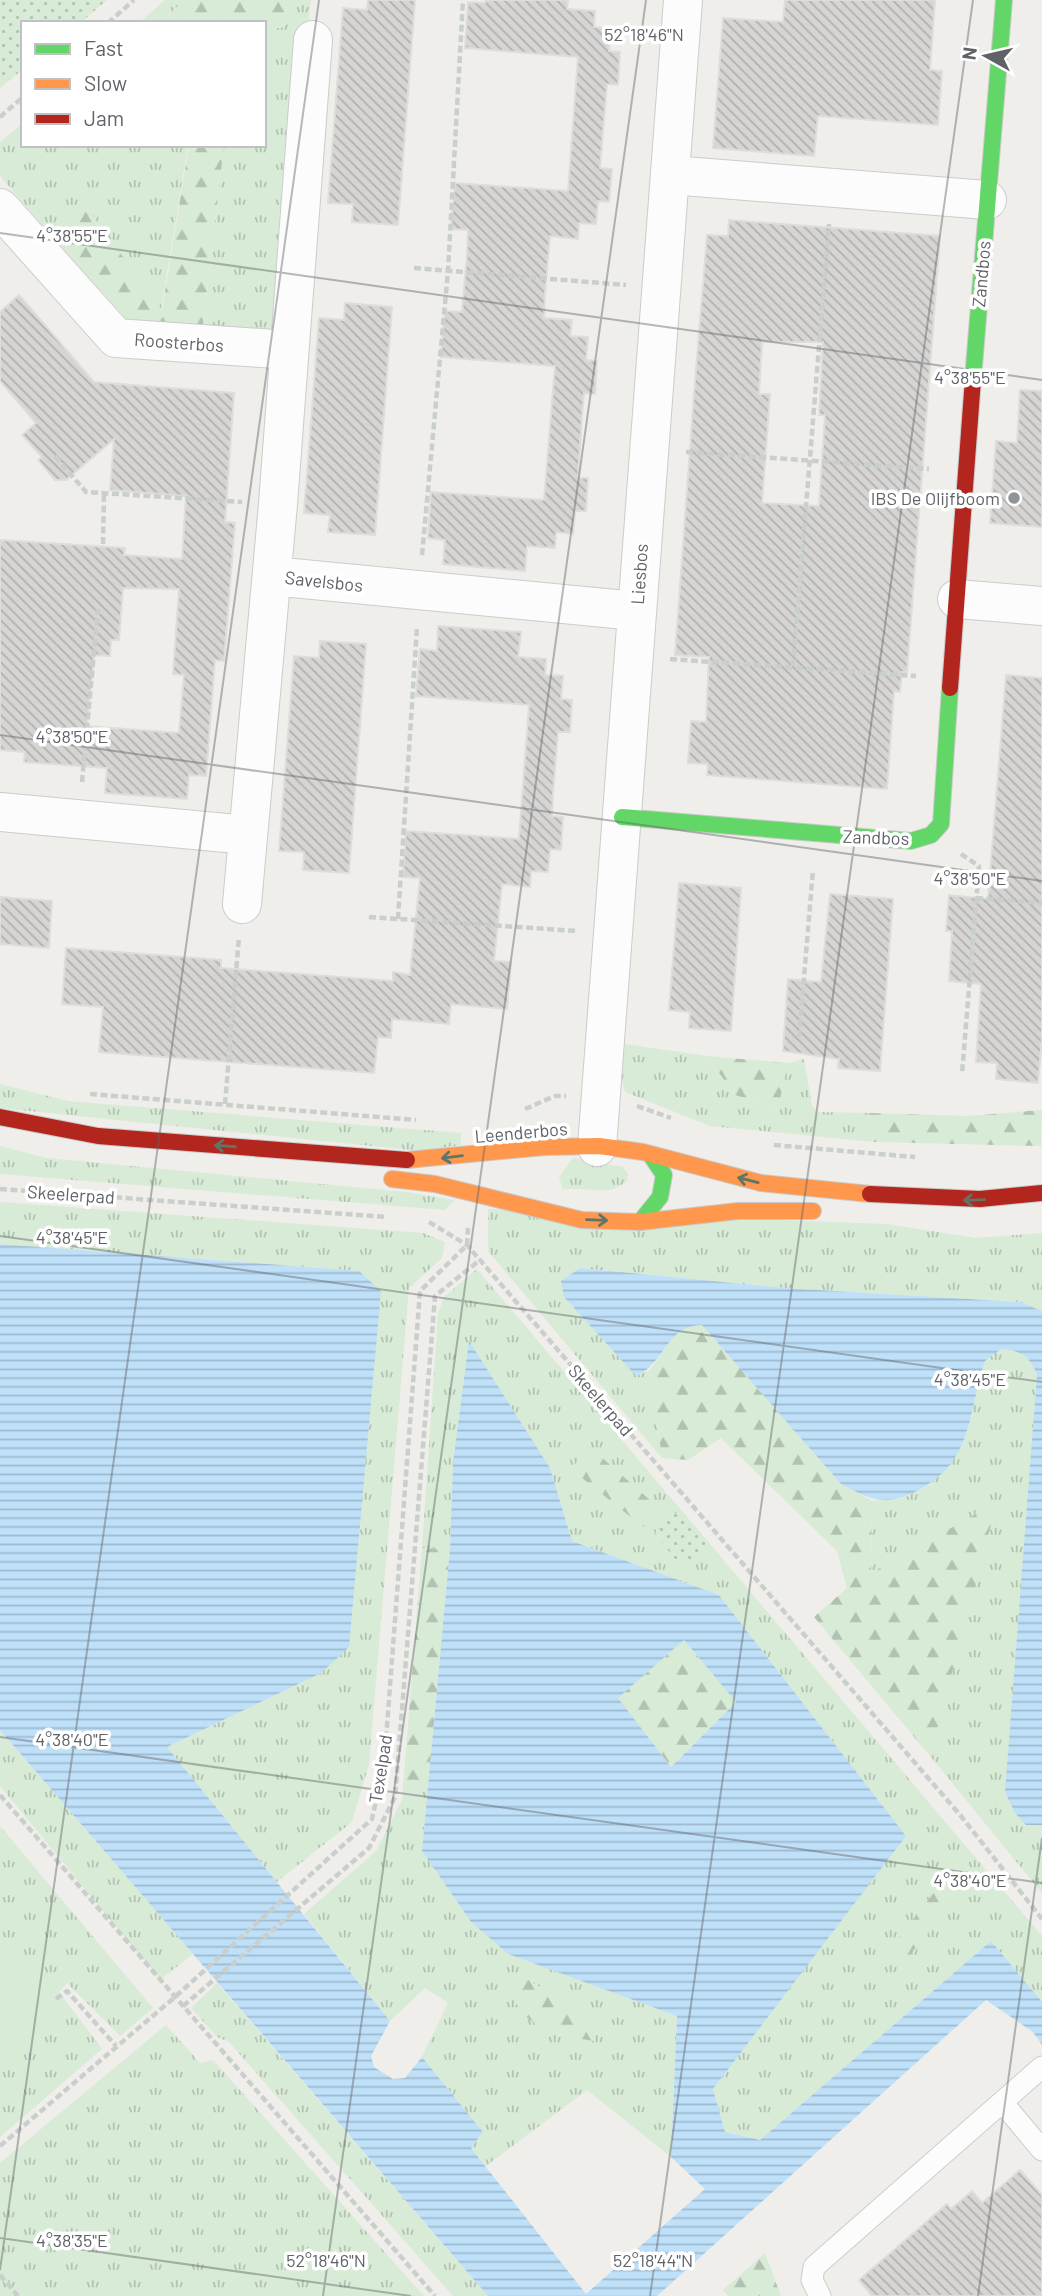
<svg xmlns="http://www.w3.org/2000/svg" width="1042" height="2296" font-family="Barlow,sans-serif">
	<defs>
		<pattern id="grass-tufts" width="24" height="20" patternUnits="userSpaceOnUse" patternTransform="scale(1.75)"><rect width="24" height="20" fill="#d8ebd6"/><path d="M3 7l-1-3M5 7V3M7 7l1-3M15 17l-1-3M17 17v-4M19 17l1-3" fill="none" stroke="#b2c2b1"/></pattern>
		<pattern id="forest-firs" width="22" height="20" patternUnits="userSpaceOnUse" patternTransform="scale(1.75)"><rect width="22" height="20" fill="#d8ebd6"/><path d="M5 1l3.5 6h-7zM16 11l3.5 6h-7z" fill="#b2c2b1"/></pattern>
		<pattern id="park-dots" width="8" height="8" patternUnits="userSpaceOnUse" patternTransform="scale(1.75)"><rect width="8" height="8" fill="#d8ebd6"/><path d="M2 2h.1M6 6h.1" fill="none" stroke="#b2c2b1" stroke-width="1.8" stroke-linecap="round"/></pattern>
		<pattern id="water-rules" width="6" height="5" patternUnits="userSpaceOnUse" patternTransform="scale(1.75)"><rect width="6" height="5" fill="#bfe0f9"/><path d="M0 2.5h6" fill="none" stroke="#9eb9cd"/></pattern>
		<pattern id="building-back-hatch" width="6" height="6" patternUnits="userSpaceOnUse" patternTransform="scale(1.75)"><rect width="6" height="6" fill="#d6d5d3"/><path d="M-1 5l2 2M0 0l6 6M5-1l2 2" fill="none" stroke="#b1b0af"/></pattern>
	</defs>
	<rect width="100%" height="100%" fill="#efeeea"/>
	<path fill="url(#grass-tufts)" d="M165,0H184L161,23H139Z
		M288,0H311L272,335L202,333L224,145H264V30L284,27Z
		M23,123V145H188L161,310L87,208L49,233L0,176V142Z
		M625,1044L707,1056L735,1095L777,1108L788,1063L804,1059L812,1106L818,1112L870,1113L874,1142L710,1126L625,1092L621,1076Z
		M0,1084L68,1101L461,1133V1145L421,1151L0,1108Z
		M0,1146L47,1158L406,1192L455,1200L445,1210L0,1174Z
		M573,1158L623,1167L628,1174L627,1181C607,1199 587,1185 563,1190L559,1177Z
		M0,1202L423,1233L445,1242L442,1258L409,1288L369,1764L352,1822L277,1882L167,1747L321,1673L359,1271L0,1244Z
		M488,1209L887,1224L975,1238L1042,1233V1311L1020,1302L785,1288L580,1268L636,1376L650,1370L662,1458L488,1251Z
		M477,1269L1042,1936V2004L991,1941L760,2140L725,2132L713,2089L905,1835L719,1595L572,1541L550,1468L453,1463L450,1549L422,1548L438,1313L444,1297Z
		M1000,1349C1021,1351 1030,1356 1037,1375L1026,1825H1042V1893L930,1756L996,1503L871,1573L872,1501L904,1498L932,1483L985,1361Z
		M0,1730L193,1954L160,1980L0,1786Z
		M428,1788L422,1851L471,1922L508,1954L677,2016L671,2157L587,2090L486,2166L471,2148L483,2132L422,2057L448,2003L425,1988L390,2021L304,1914L376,1851L402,1800Z
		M0,1826L153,2008L120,2036L67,1983L59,1992L102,2049L0,2137Z
		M217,1983L488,2296H453L229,2042L217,2037L191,2008Z
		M166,2025L200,2063L213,2060L424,2296H0V2163Z"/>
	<path fill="url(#forest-firs)" d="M184,0H288L284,27L264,30V23H161Z
		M189,145H224L202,333L131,324L49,233L87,208L162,310Z
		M707,1056L788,1063L778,1108L735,1095Z
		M1042,1110L1041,1146L874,1142L870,1113L968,1116Z
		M686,1325H702L841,1484L872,1501L871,1573L997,1502L930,1756L814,1617L847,1588L837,1551L721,1438L688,1460L662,1458L650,1370L676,1333Z
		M590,1447L660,1509L643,1527L571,1469Z
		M422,1548L450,1549L428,1788L402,1800Z
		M684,1640L736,1702L671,1767L617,1698Z
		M956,1882L962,1892L903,1963L885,1955L936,1890Z
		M528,1980L597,2021L594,2041C550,2033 524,2030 507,1984Z
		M765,2253L781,2296H728L723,2290Z"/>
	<path fill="url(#park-dots)" d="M0,0H107L80,23H23V69L0,88Z
		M680,1509L710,1544L690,1563L675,1559L655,1533Z"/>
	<path fill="#d8ebd6" d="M0,1933L66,2011L0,2068Z"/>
	<path fill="url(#water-rules)" fill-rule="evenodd" d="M0,1244L359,1271L381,1291L349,1647L321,1673L167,1747L390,2021L371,2056L374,2067L393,2079L405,2078L422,2057L483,2132L471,2148L586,2294L705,2189L671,2157L677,2016L508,1954L471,1922L422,1851L450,1549L453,1463L469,1341L550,1468L572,1541L719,1595L906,1836L713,2089L725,2132L760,2140L991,1941L1042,2002V2045L1033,2032L986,2000L657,2296H488L0,1730ZM684,1640L736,1702L671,1767L618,1698Z
		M580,1268L785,1288L1020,1302L1042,1311V1825H1026L1015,1813L1005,1792L1037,1375C1030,1356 1021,1351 1001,1349L985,1361C967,1414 974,1462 917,1491C886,1507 870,1500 841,1484L702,1325C666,1325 666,1363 636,1376L564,1297L561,1281Z"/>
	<path fill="url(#building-back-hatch)" stroke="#deddd9" stroke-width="2" fill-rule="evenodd" d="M368,0H415L398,225L352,222L353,204L328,203L343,8L367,10Z
		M486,0H568L567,9L595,11L594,27L611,28L609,51L620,52L618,85L607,84L603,131L600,168L612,169L609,202L598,201L596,224L579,223L578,239L550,236L545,293L544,318L572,320L570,336L588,337L586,360L597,361L595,394L584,393L582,416L578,478H588L586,511H575L573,534L556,532L555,548L527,546L525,571L443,564L445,540L428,538L431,492L544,500L555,366L441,357L445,311L462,312L467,255L468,230L451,229L455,183L568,191L578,57L465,48L468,2L485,3Z
		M785,0H935L930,70L942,71L938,125L818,116L814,156L713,148L723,18L783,22Z
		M729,220L940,236L907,672H902L900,692L894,691L887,789L707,775L708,764L688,763L691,721L706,722L709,657L675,655L694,394L707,235L728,236ZM762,342H823L819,415H825L819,506L762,503L770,394H759Z
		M19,295L94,382L234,393L225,522L235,523L224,661L215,660L206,776L189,775L187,799L105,793L107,768L24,762L25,752L0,750V540L125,548L124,555L182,559L186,496L110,490L114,439L66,480H55L38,460L42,457L22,435L36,423L0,381V312ZM123,588L179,589L173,674L184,675L179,733L87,726L94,655L110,656L111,640H119Z
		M345,303L392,307L375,535L328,532L330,515L304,513L319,318L344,320Z
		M1020,390L1042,391V527L990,523L996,441L1017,443Z
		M438,626L521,632L518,657L546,659L545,675L563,676L561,699L572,700L570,732H558L553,793L552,816L563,817L561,850L550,849L548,872L531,871L530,887L502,884L494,961L511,962L507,1009L451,1004L449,1024L392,1019L391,1038L378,1037L374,1073L99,1052L103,1007L62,1004L66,948L221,960V968L393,981V972L410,975L420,878L403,877L406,831L519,839L529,705L416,696L420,649L437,651Z
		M320,641L366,644L349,873L303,870L304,852L279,851L294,656L319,658Z
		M1006,675L1042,678V1038L1038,1083L996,1079L997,1063L976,1062L981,984L949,981L952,931H946L949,895L988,899Z
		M679,883L741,888L731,1031L689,1028L690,1012L669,1010Z
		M830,894L893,899L880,1071L838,1068L839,1059L783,1051L788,979L821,982Z
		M0,897L52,901L49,948L0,944Z
		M1020,2170L1042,2195V2296H872L859,2280L947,2204L951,2209L972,2191L982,2203Z"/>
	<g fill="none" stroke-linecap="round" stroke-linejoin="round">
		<defs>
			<path id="lane" d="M1002,2102L1042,2150
				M820,2296L812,2280L814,2267L1042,2067"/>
			<path id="street" d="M671,175L987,200
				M0,208L116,338L289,350
				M272,576L636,611
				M957,599L1042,606
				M0,812L248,835
				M242,904L278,504L313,40
				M597,1147L683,0"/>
			<path id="fast" d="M973,379L1004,0
				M622,817L911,841L931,835L941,824L950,688
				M640,1222L660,1197L664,1175L650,1154"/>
			<path id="slow" d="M407,1160L545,1147L599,1146L643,1152L761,1183L870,1194
				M392,1179L435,1184L582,1220L640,1222L738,1211H813"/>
			<path id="jam" d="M950,688L973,379
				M0,1117L98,1136L407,1160
				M870,1194L980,1199L1042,1193"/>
		</defs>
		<use href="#lane" stroke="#cbcccc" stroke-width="23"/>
		<use href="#street" stroke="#cbcccc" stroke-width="40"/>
		<use href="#fast" stroke="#cacacb" stroke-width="18"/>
		<use href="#slow" stroke="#cacacb" stroke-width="18"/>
		<use href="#jam" stroke="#cacacb" stroke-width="18"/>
		<path stroke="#cacfcc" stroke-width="4.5" stroke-dasharray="7 3.5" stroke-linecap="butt" d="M108,23L134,0
			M0,117L23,97
			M414,268L626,285
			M686,452L929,469
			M55,456L86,492L242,502
			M103,544L104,493
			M422,555L448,271L463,0
			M670,659L916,676
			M793,666L829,224
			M82,782L98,609
			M961,854L979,866L962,1074
			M976,898L1042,903
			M369,917L577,931
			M398,919L417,627
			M799,1037L813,870
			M90,1094L416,1120
			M225,1104L239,937
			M637,1106L671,1118
			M525,1109L555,1096H566
			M774,1145L915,1157
			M0,1189L386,1217
			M429,1222L467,1245L961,1816L1042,1919
			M467,1245L468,1228
			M0,1795L435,2296
			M56,1999L67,1991L116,2046
			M183,2006L369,1848L395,1797L435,1296L480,1260
			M0,2146L175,1997L372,1819L384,1765L420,1291L467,1245
			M0,2275L18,2296"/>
		<use href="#lane" stroke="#fdfcfc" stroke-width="21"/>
		<use href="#street" stroke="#fdfcfc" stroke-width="38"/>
		<use href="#fast" stroke="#63d668" stroke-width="16"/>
		<use href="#slow" stroke="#ff974d" stroke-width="16"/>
		<use href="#jam" stroke="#b3261e" stroke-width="16"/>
	</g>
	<defs><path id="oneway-shaft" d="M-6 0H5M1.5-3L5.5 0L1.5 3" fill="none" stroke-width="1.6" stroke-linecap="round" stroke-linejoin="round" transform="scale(1.75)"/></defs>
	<g stroke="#607468">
		<use href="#oneway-shaft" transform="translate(225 1146) rotate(-176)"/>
		<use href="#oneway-shaft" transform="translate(452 1157) rotate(173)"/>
		<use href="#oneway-shaft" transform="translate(748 1180) rotate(-166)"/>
		<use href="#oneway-shaft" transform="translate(974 1200) rotate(178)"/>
		<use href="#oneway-shaft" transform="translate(597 1220) rotate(2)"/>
	</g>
	<path fill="none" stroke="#5f6368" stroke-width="2" stroke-opacity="0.45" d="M0,233L1042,380M0,735L1042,881M0,1236L1042,1382M0,1737L1042,1883M0,2238L411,2296M0,2270L319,0M323,2296L646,0M650,2296L973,0M978,2296L1042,1838"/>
	<circle fill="#919496" stroke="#fff" stroke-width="2.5" cx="1014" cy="498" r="7"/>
	<g text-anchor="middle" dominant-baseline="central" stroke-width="7" stroke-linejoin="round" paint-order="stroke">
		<g font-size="18" fill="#5f6368" stroke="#fff">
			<text transform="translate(981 274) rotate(-85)">Zandbos</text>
			<text transform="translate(179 342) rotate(4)">Roosterbos</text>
			<text transform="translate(639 574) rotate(-86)">Liesbos</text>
			<text transform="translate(324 581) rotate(6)">Savelsbos</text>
			<text transform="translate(876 837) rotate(2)">Zandbos</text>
			<text transform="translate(521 1132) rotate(-5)">Leenderbos</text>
			<text transform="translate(71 1194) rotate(4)">Skeelerpad</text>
			<text transform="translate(601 1400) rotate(49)">Skeelerpad</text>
			<text transform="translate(380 1769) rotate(-81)">Texelpad</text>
		</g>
		<g font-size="18" fill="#5f6368" stroke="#fff" text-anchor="end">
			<text x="1000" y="498">IBS De Olijfboom</text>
		</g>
	</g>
	<g font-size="18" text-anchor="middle" fill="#5f6368" stroke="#fff" stroke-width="7" stroke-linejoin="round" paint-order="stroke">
		<text x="644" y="41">52°18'46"N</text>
		<text x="72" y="242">4°38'55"E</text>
		<text x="970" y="384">4°38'55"E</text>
		<text x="72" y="743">4°38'50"E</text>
		<text x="970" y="885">4°38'50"E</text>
		<text x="72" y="1244">4°38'45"E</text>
		<text x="970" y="1386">4°38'45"E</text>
		<text x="72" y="1746">4°38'40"E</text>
		<text x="970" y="1887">4°38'40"E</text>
		<text x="72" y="2247">4°38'35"E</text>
		<text x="326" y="2267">52°18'46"N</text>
		<text x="653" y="2267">52°18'44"N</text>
	</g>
	<rect x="21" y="21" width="245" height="126" fill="#ffffff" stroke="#bfc1c3" stroke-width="2"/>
	<rect x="35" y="44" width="35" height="10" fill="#63d668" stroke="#bfc1c3" stroke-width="2"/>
	<text x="84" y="56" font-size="21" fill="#5f6368">Fast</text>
	<rect x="35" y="79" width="35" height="10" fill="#ff974d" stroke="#bfc1c3" stroke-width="2"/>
	<text x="84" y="91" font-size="21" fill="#5f6368">Slow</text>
	<rect x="35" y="114" width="35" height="10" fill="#b3261e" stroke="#bfc1c3" stroke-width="2"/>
	<text x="84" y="126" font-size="21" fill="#5f6368">Jam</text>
	<g transform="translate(986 56) rotate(278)" stroke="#ffffff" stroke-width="5" paint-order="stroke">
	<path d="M0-5L12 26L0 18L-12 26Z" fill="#5f6368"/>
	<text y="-10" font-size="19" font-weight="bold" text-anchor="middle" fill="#5f6368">N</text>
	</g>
</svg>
